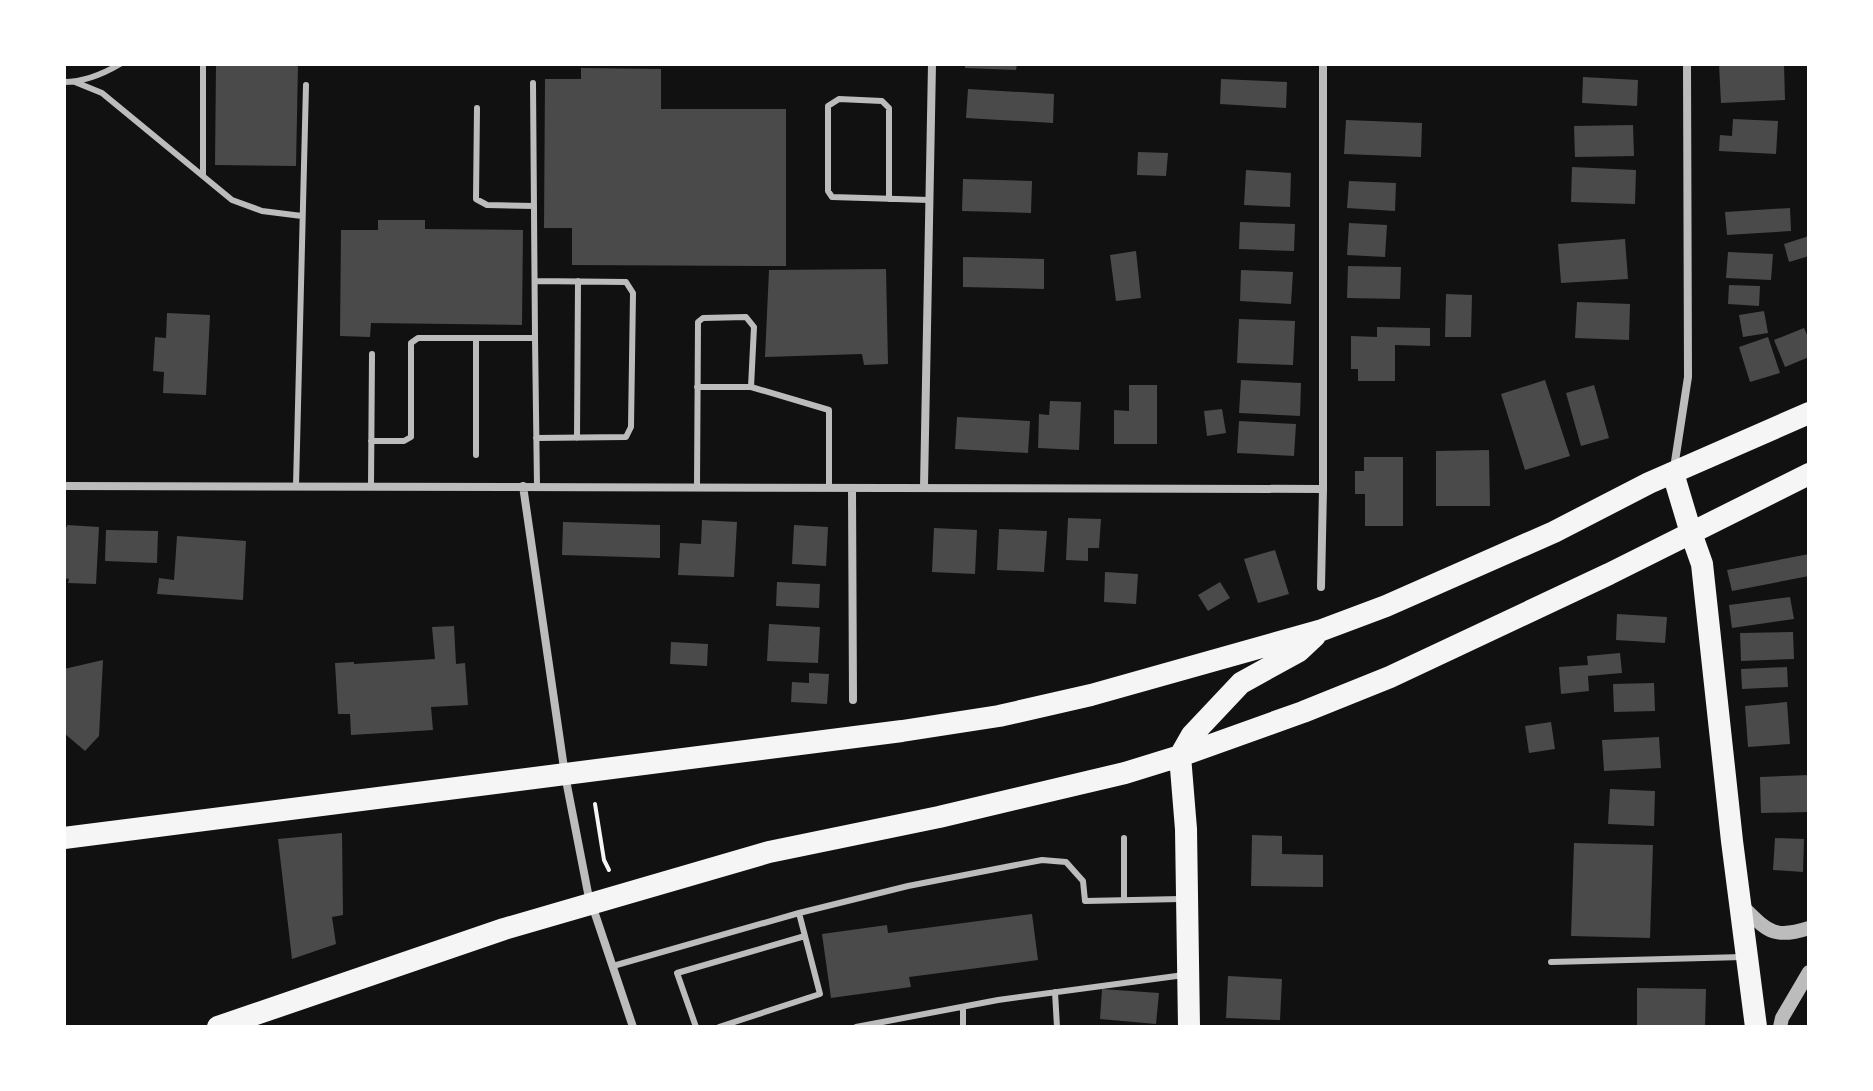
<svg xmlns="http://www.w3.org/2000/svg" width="1873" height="1091" font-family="'Sofia Sans Condensed',sans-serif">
	<rect width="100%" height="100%" fill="#111"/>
	<path fill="#4a4a4a" d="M216,64H298L296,166L215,165Z
		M965,64H1017L1016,70L965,68Z
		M1719,64H1784L1785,100L1721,103Z
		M581,68L661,69V109H786V266L572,265V228H544L545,79H581Z
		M1583,77L1638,80L1637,106L1582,103Z
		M1221,79L1287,82L1286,108L1220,104Z
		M968,89L1054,94L1053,123L966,118Z
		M1733,119L1778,121L1776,154L1719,151L1720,135L1732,136Z
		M1346,120L1422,123L1421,157L1344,154Z
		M1633,125L1634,156L1575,157L1574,126Z
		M1138,152L1168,153L1166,176L1137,175Z
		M1572,167L1636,170L1635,204L1571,202Z
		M1246,170L1291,173L1290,207L1244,205Z
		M963,179L1032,181L1031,213L962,211Z
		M1349,181L1396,183L1395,211L1347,208Z
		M1790,208L1791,231L1727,235L1725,212Z
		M378,220H425V229L523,230L522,325L371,323L370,337L340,336L341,230H378Z
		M1240,222L1295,224L1294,251L1239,249Z
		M1349,223L1387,225L1385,257L1347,255Z
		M1809,236V256L1789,262L1784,244Z
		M1625,239L1628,279L1561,283L1558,244Z
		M1136,251L1141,298L1116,301L1110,255Z
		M1728,252L1773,254L1771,280L1726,278Z
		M963,257L1044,259V289L963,287Z
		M1348,266L1401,267L1400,299L1347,298Z
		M886,269L888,364L864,365L862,354L765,357L769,270Z
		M1241,270L1293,272L1291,304L1240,301Z
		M1729,285L1760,286L1759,306L1728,304Z
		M1446,294L1472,295L1471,337H1445Z
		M1577,302L1630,304L1629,340L1575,338Z
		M1764,311L1768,333L1743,337L1739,315Z
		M167,313L210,315L206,395L163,393L164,372L153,371L155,337L166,338Z
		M1239,319L1295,321L1293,365L1237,363Z
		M1377,327L1430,328V346L1395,345V381H1358V369H1351V336L1377,337Z
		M1804,328L1809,339V357L1785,367L1774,340Z
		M1768,337L1780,373L1750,382L1739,347Z
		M1241,380L1301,383L1300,416L1239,413Z
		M1545,380L1570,456L1525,470L1501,394Z
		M1129,385H1157V444H1114V410L1129,411Z
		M1594,385L1609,438L1581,446L1566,393Z
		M1050,401L1081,402L1079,450L1038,448L1039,414L1049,415Z
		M1222,409L1226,433L1207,436L1204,411Z
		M957,417L1030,421L1028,453L955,449Z
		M1239,421L1296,424L1294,456L1237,453Z
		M1489,450L1490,506H1436V451Z
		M1364,457H1403V526H1365V494H1355V471H1364Z
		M1068,518L1101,519L1099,548H1088V561L1066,560Z
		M702,520L737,522L734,577L678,575L680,543L701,544Z
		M563,522L660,525V558L562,555Z
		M67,525L99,527L96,584L68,583L69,579L64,578V527H67Z
		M794,525L828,527L826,566L792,564Z
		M934,528L977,530L975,574L932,572Z
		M999,529L1047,531L1044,572L997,570Z
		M106,530L158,531L157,563L105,561Z
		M177,536L246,541L243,600L157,594L159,578L174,580Z
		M1275,550L1289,594L1258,603L1244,559Z
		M1809,554V576L1732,591L1727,570Z
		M1105,572L1138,574L1136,604L1104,602Z
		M777,582L820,584L819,608L776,606Z
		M1220,582L1230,598L1208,611L1198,595Z
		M1790,597L1794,619L1732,628L1729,605Z
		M1617,614L1667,617L1665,643L1616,640Z
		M769,624L820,627L818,663L767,661Z
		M454,626L456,664L465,663L468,705L431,707L433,730L351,735L350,714H338L335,663L354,662V664L435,659L432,627Z
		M1793,632L1794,659L1741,661L1740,633Z
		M671,642L708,644L707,666L670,664Z
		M1620,653L1622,673L1588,676L1589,691L1561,694L1559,667L1588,665L1587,656Z
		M103,660L99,736L85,751L64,733V669Z
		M1787,667L1788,687L1742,689L1741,669Z
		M809,673L829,674L827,704L791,702L792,682L809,683Z
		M1654,683L1655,711L1614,712L1613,684Z
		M1787,702L1790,744L1748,747L1745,706Z
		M1551,722L1555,749L1529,753L1525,726Z
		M1659,737L1661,768L1604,771L1602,740Z
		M1809,775V812L1761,813L1760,777Z
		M1610,789L1655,791L1654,826L1608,824Z
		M342,833L343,915L332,917L336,944L292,959L278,839Z
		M1252,835L1282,836V854L1323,855V887L1251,886Z
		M1775,838L1804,839L1803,872L1773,870Z
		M1574,843L1653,845L1650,938L1571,936Z
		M1032,914L1038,960L909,977L911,987L831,998L822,934L887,925L888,933Z
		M1228,976L1282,979L1280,1020L1226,1018Z
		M1637,988L1706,989L1705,1027H1637Z
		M1102,989L1159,993L1156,1024L1100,1019Z"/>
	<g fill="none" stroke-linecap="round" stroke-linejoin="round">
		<path stroke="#f5f5f5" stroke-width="4" d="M595,804L604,860L609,870"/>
		<path stroke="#bcbcbc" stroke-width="6" d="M203,64V176
			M64,82C84,82 103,74 120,64
			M75,82L102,93L232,200L262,211L302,216
			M533,83L535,338
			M477,108L476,199L487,205L534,206
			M889,199V108L882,101L839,99L828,106V191L832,197L929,200
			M535,281L626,282L633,293L631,427L626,437L536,438
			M476,338V455
			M697,387H751L754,327L746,317L703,318L698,322L697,487
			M751,387L829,410V487
			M577,438L578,281
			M371,441H404L411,437V343L418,338H535L537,486
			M296,486L306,85
			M371,486L372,354
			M1124,900V838
			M1551,962L1743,957
			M613,966L799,913L908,886L1042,860L1066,862L1083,881L1085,901L1181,899
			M1055,992L1057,1027
			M963,1007V1027
			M696,1027L677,973L805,936
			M719,1027L820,994L799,913
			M856,1027L998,1000L1184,975"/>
		<path stroke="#bcbcbc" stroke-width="8" d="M1674,468L1688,377L1687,64
			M64,486L1323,489
			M523,486L565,775L588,893L633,1027
			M924,487L932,64
			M852,488L853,700
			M1321,587L1323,489V64"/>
		<path stroke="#bcbcbc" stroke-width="14" d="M1741,905C1767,930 1772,940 1809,928
			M1780,1027L1782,1018L1809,972"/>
		<path stroke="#f5f5f5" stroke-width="22" d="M1673,473L1691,533L1702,564L1732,841L1756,1027
			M1180,756L1186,829L1189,1027
			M1180,756L1192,735L1241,683L1299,651L1315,636
			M64,838L902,731L999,716L1091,695L1322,630L1386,606L1554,532L1649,483L1809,413
			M218,1027L504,929L769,852L939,817L1125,773L1180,756L1303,712L1390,677L1609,574L1809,474"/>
	</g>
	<rect width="1873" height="1091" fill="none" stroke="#ffffff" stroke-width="132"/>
</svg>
